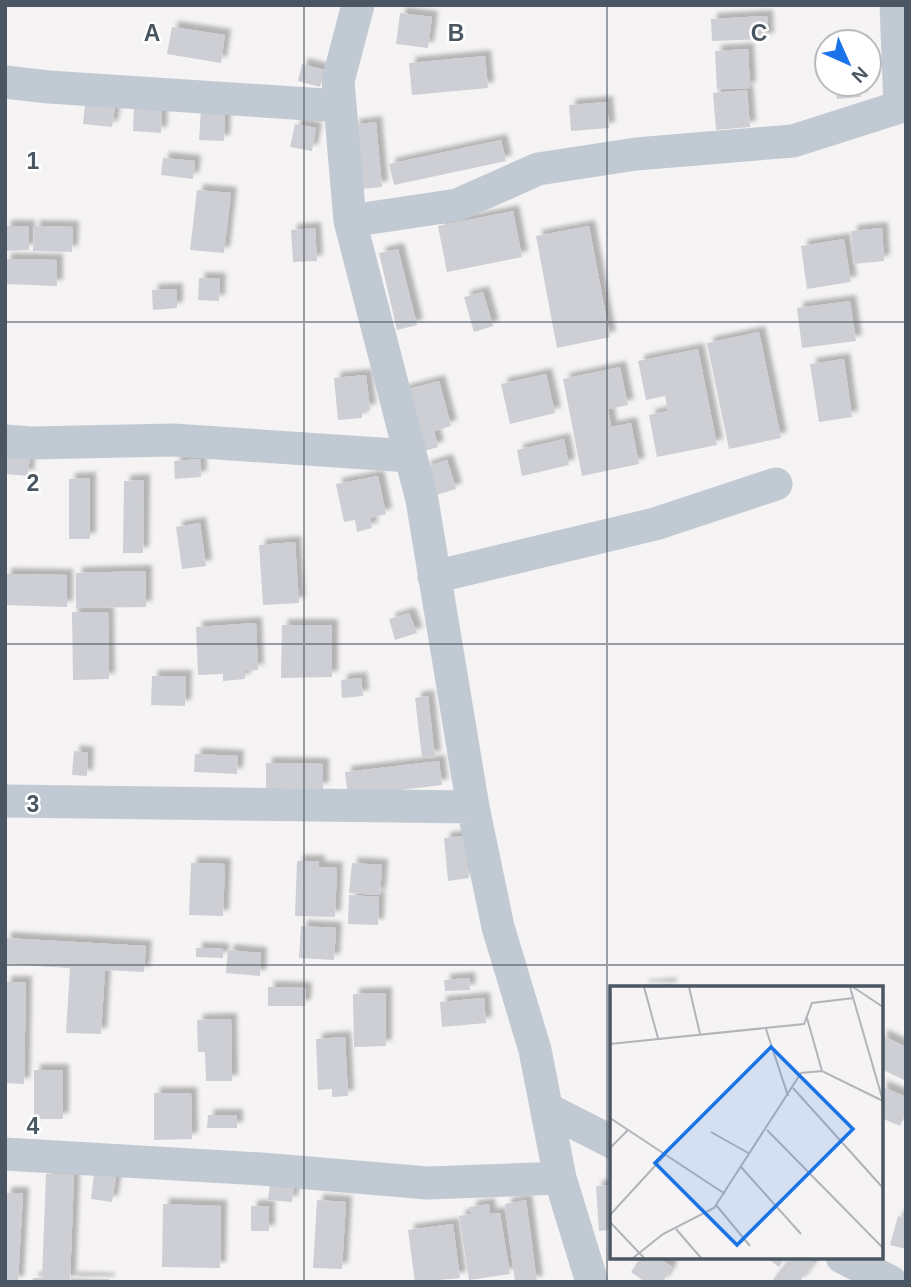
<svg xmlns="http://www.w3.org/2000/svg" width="911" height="1287" font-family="Arial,sans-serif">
	<defs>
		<filter id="shadow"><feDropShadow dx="6" dy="-6" stdDeviation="2" flood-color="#0004"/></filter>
	</defs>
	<rect width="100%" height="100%" fill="#f5f3f3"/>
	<path fill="#cdcfd5" filter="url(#shadow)" d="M400,13L432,17L428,48L396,44Z
		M767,16L768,39L712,41L711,19Z
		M172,27L225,35L221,63L167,54Z
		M748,49L750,88L717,89L715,51Z
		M485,56L488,88L412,95L409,63Z
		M302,64L324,70L320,87L298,81Z
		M835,84H860L861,97L837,99Z
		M747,90L750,127L716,130L713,93Z
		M607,102L609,128L571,131L569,105Z
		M85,104L115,107L112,127L83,124Z
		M134,107L162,108L161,133L133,131Z
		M201,109L225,111L224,141L199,140Z
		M376,122L382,187L359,189L353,125Z
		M295,124L316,128L312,151L290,147Z
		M501,140L506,161L394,185L389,164Z
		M163,158L195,161L193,179L161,175Z
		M197,190L231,193L224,253L190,250Z
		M513,211L522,257L447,272L438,226Z
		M5,226H29V250L5,251Z
		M34,226L73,227L72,252L33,251Z
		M589,226L610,337L557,348L536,236Z
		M315,228L317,261L293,262L291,230Z
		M882,228L884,261L854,264L851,231Z
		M844,239L851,282L807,289L801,246Z
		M398,249L417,325L397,330L379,253Z
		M5,259L57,260V286L5,284Z
		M199,278L220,279L219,301L198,300Z
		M177,289V308L153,310L152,290Z
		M483,292L493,326L474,332L464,297Z
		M850,301L856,341L802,348L797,308Z
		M759,332L781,438L729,449L707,343Z
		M698,349L717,445L657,457L649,415L668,411L665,396L646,400L638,361Z
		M844,359L852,417L819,422L810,364Z
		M620,367L628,405L608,409L611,427L631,423L639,464L582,476L563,379Z
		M546,374L555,413L510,424L501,384Z
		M366,375L370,410L362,411V418L338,420L334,378Z
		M439,381L451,426L434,431L438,447L418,453L401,391Z
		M564,439L569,465L522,476L517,450Z
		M5,450L30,453L28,476L5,474Z
		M200,459L201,477L175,479L174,461Z
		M447,460L456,489L433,496L424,467Z
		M378,476L386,514L370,518L372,528L357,532L355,520L344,522L336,484Z
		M90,478V539H69V479Z
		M144,480L143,553H123L124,481Z
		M200,523L206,566L182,569L176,527Z
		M295,542L299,603L263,605L259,545Z
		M146,571V607L76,608V573Z
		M5,574L67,575V607L5,605Z
		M72,612H108L109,679L73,680Z
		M409,613L417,633L395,640L389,619Z
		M256,623L258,670L245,671V679L223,681V674L198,675L196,627Z
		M282,625H332V677L281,678Z
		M152,676H186L185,706L151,705Z
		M361,678L363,696L342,698L341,680Z
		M428,696L435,757L422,758L415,698Z
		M74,751L88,753L87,776L72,775Z
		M195,754L238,756L237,774L194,772Z
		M439,761L442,785L348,796L345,772Z
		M266,763L323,764V789L266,788Z
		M465,836L469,878L448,881L444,838Z
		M297,861H319V867L337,868L335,917L295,916Z
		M191,863L225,864L223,916L189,915Z
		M352,863L382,865L380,895L349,893Z
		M349,895L379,897L378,925L348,924Z
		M301,926L336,928L334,960L299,958Z
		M5,938L146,946L144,972L105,970L101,1034L66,1033L70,968L5,964Z
		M196,948L223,949V958L196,957Z
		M228,950L261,953L260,976L226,973Z
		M469,978L470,990L445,991L444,980Z
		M5,982H26L24,1084L5,1083Z
		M671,984V988H642V986Z
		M268,987L306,988L305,1006H268Z
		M386,993V1046L354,1047L353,994Z
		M484,998L486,1023L442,1027L440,1002Z
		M231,1019L232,1081H206L205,1052H198L197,1020Z
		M881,1035L906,1047L904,1080L881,1069Z
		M345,1037L348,1096L332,1097V1089L318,1090L316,1039Z
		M34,1070H63V1119H34Z
		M881,1086L906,1097V1112L900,1126L881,1118Z
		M154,1093H191L192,1139L154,1140Z
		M208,1115H237V1128H207Z
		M46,1174L74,1175L70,1282H32L33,1278H42Z
		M94,1174L116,1176L112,1202L91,1199Z
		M270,1182L294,1184L292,1202L268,1200Z
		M612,1185V1230L599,1231L596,1186Z
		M5,1193H23L18,1282H5Z
		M317,1200L346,1202L342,1269L313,1268Z
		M526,1200L537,1282H515L505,1204Z
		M163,1204L221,1206L220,1268L162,1267Z
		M489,1204L490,1214L500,1213L510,1274L469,1280L459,1216L471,1214L470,1207Z
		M251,1206H269V1231H251Z
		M898,1216L906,1218V1249L890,1245Z
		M453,1224L460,1278L415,1282L408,1230Z
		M641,1257H658L672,1267L663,1282H645L631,1272Z
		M766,1257H785L779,1267Z
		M791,1257H807L814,1263L799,1282H771Z
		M71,1278L109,1279V1282H71Z"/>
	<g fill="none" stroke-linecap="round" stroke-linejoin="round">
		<path stroke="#c1cad2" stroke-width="33" d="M358,5L338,81L350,221L422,500L473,807L498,927L535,1050L560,1178L592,1282
			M896,5L900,105
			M5,82L49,87L340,106
			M350,221L457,205L538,169L636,154L793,141L906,105
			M5,441L32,443L173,440L410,456
			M434,577L655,524L776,484
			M5,801L473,807
			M547,1109L612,1142
			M5,1154L261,1169L428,1183L560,1178
			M842,1257L891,1282"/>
	</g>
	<path fill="none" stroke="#4a5661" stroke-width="2" stroke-opacity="0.55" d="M304,5V1282M607,5V1282M5,322H906M5,644H906M5,965H906"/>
	<g transform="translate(610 986)">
		<rect width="273" height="273" fill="#f5f3f3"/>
		<path fill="none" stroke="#b1b4b9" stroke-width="2" d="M34,1L48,52M79,1L90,48M240,1L273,115M243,1L273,21M197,32L212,85M156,43L178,110M0,58L194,38L202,17L244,12M183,102L273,202M0,132L115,208M157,144L273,262M101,146L140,168M0,162L18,144M131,181L191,248M106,219L140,260M0,229L55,169M0,236L34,272M66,243L91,272M23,272L53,248L104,222L191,87L212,85L273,115"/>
		<path fill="#1a73e8" fill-opacity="0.15" stroke="#1a73e8" stroke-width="3.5" d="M161,61L243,143L127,259L45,177Z"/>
		<rect width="273" height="273" fill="none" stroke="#4a5661" stroke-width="3.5"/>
	</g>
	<g font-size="23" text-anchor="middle" font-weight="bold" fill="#4a5661" stroke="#fff" stroke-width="5" stroke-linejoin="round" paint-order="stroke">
		<text x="152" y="41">A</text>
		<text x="456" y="41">B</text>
		<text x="759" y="41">C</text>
		<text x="33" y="169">1</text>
		<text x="33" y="491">2</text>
		<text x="33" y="812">3</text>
		<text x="33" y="1134">4</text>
	</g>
	<rect width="911" height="1287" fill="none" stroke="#4a5661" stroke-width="14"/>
	<g transform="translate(848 63) rotate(135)"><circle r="33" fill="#ffffff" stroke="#b7bbc0" stroke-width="2"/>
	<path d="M0-5L12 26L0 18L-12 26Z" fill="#1a73e8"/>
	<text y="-10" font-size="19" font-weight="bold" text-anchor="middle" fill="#4a5661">N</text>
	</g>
</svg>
